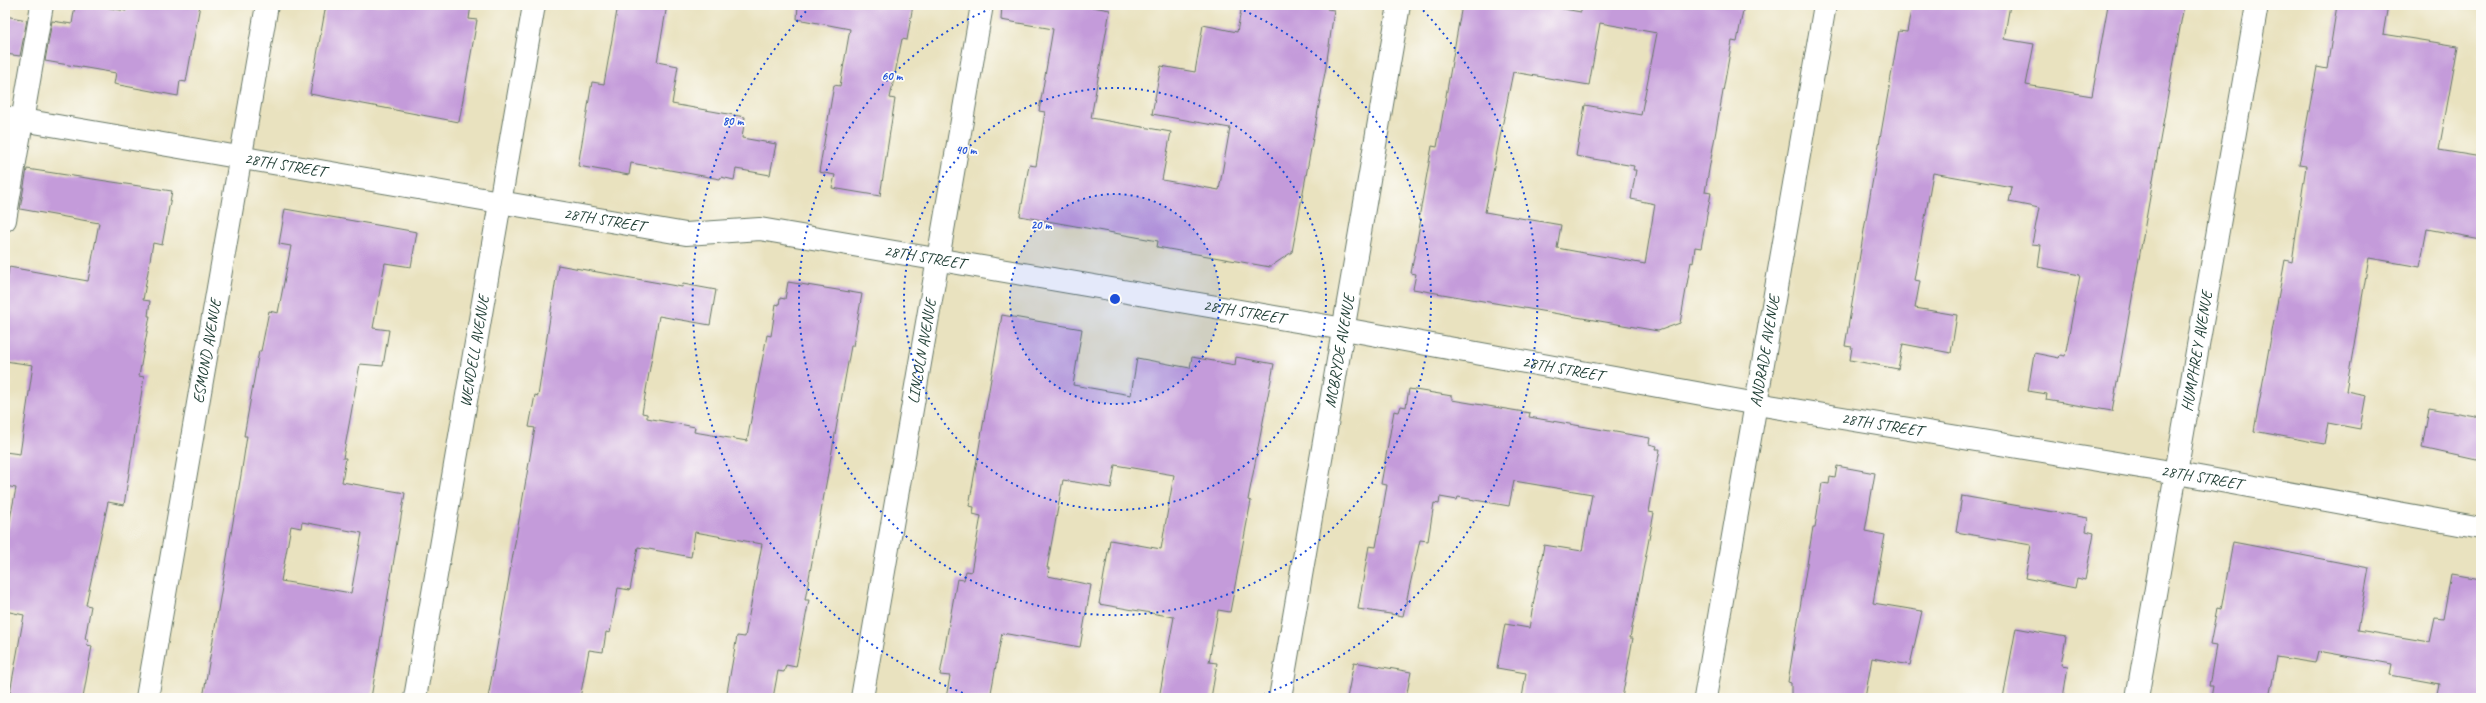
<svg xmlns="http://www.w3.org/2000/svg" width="2486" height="703" font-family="Caveat,sans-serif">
	<rect width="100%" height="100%" fill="#fdfcf7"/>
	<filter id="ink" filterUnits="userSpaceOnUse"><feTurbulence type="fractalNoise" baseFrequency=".025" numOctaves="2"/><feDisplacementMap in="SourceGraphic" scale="8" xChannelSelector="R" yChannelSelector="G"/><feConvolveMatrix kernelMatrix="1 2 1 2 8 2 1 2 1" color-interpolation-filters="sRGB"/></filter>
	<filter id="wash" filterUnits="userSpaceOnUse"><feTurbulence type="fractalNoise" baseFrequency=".012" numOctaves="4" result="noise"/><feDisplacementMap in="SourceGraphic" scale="16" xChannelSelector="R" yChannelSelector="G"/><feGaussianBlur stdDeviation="0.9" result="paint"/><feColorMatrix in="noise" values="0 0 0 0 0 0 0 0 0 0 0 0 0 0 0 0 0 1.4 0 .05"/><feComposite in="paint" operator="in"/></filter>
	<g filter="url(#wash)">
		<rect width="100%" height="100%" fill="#e9e2bf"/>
		<g id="blocks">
			<path fill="#c49bda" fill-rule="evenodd" d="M75,5H94L126,11L127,5H200L186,82L180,81L178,96L114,84L116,73L45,61L52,21L72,24Z
				M326,5H471L469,19L477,20L459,122L310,94Z
				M618,5H667L657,62L678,66L672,104L745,117L742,138L776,144L770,175L736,169L734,180L721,177L720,179L631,163L629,175L578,166L592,82L604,84Z
				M798,5H913L907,40L902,39L890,98L895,99L880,196L832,188L835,175L819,172L834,85L840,86L850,29L797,19Z
				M1002,5H1081L1110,10L1091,118L1171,132L1162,180L1219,190L1230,128L1152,114L1161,66L1195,72L1203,25L1237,32L1242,5H1327V9L1334,10L1326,67L1292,252L1270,267L1157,247L1158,241L1020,216L1029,165L1036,166L1045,112L1039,111L1053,29L1001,20Z
				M1462,5H1541L1581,12V5H1744L1737,42L1732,41L1705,192L1711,193L1701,248L1695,247L1693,263L1691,262L1680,323L1658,331L1413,289L1416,274L1411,273L1421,219L1419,218L1432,146L1437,147ZM1600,23L1657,33L1641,115L1585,105L1576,156L1634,166L1633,170H1636L1631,199L1655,204L1645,264L1557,248L1561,225L1485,212L1513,72L1589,85Z
				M1912,5H2010L2004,39L2034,44L2026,85L2092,96L2108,5H2184L2112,411L2046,400L2047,394L2028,391L2034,353L2059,358L2060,355L2065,356L2080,275L2038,267L2041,245L2032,244L2039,208L2009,202L2012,187L1933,173L1914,280L1920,281L1915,308L1957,315L1951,353L1903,344L1898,369L1850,360L1852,347L1845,346L1865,224L1899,31L1907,32Z
				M2337,5H2388L2383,34L2458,46L2439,150L2481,157V239L2427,229L2420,267L2369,258L2346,391L2366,395L2360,429L2328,423L2324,444L2254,431L2285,260L2292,262L2306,166L2299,165L2317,67L2327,69Z
				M5,16L27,20L20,56L5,54Z
				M27,169L172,191L162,245L153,243L143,300L150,301L148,316H150L139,376L144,377L124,505L108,502L89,590L86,605L91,606L85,639H88L87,645L92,646L83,698H9L24,615L5,611V545L16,488L5,486V452L20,454L33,365L5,361V293L9,267L88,281L99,223L20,209Z
				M285,209L417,232L411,267L385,263L373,328L389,330L383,366L360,364L343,458H346L342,482L405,493L371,698H203L241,475L247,436H244L259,351H261L269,311L278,313L291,246L279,244ZM302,522L362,533L351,593L281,581L291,526L301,528Z
				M558,265L682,287L683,284L716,290L710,325L659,316L642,413L647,414V418L695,427L694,432L747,441L767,335L771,336L776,304L779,305L780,298L785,299L788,282L862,294L853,346H851L805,600H809L796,667L786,665L784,672L778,671L773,698H726L737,636L745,637L762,544L695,532L691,557L638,547L630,590L618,588L610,633L606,632L603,652L589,650L580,698H488L535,428L529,427L535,395L538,396Z
				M1002,315L1082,329L1073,385L1131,395L1137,358L1190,368L1192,357L1235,365L1236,357L1274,364L1248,500L1251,501L1230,612L1218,610L1209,662L1217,663L1211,698H1159L1174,617L1099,604L1110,540L1161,549L1174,475L1115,465L1111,488L1063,480L1047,568H1049L1048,576L1091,585L1080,647L1002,633L990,698H946L950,676L940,675L957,579L964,580L966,571L971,572L981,516L973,514L974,507L969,506Z
				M1409,389L1452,396V400L1530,413L1529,417L1650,438L1649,444L1657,446L1656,449H1660L1649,512L1654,513L1630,638H1633L1622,698H1522L1526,673L1497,668L1505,624L1529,628L1544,545L1582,551L1592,494L1514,481L1509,506L1458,497L1457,500L1440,497L1439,504L1434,503L1428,541L1420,540L1403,616L1358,609L1369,546L1376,547L1387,485L1381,484L1394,411L1399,412L1401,406L1406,407Z
				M2429,408L2481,417V461L2422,448Z
				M1837,466L1875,473L1865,531L1885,535L1873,603L1922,611L1910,665L1872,658L1865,698H1791V683L1788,682L1813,527H1815L1822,483L1829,484L1830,477L1835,478Z
				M1962,496L2088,518L2086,531L2094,533L2085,580L2077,578L2075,588L2025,578L2031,545L1956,532Z
				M2233,542L2369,568L2358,630L2430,642L2435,618L2443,619L2451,574L2481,579V698H2437L2440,684L2390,675L2392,664L2318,651L2315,663L2277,657L2269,698H2211L2213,686H2209L2216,646L2210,645L2217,609L2221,610Z
				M2016,628L2066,637L2061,665L2068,666L2063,698H2003Z
				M1354,662L1411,672L1406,698H1347Z"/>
		</g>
	</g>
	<g filter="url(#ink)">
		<use href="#blocks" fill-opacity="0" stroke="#667765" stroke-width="1"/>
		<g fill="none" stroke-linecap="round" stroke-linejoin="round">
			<defs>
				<g id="minor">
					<path id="s1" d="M5,117L686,234L760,229L1344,329L1757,404L2177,473L2481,528"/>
					<path d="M5,220L42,5"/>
					<path id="s2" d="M147,698L267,5"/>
					<path id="s3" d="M415,698L534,5"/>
					<path id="s4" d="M862,698L982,5"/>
					<path id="s5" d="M1280,698L1399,5"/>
					<path id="s6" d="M1705,698L1825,5"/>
					<path id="s7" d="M2137,698L2257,5"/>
				</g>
			</defs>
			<use href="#minor" stroke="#667765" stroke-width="24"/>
			<use href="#minor" stroke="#fff" stroke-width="22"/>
		</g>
	</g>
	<circle cx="1115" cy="299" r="105" fill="#1d4ed8" fill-opacity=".12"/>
	<g fill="none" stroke="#1d4ed8" stroke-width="2" stroke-dasharray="2 4">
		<circle cx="1115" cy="299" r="105"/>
		<circle cx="1115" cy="299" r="211"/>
		<path d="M1233 6A316 316 0 1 1 997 6"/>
		<path d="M974 697A422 422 0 0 1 811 6M1419 6A422 422 0 0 1 1256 697"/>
	</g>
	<g text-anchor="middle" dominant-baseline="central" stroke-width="3.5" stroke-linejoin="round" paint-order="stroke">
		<g font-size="16" fill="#1f3d34" stroke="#fdfcf7">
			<text stroke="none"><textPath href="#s1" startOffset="284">28TH STREET</textPath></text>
			<text stroke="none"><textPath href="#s1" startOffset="608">28TH STREET</textPath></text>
			<text stroke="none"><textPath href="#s1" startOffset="932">28TH STREET</textPath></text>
			<text stroke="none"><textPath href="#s1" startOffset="1256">28TH STREET</textPath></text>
			<text stroke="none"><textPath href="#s2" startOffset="352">ESMOND AVENUE</textPath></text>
			<text stroke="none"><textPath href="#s3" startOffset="352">WENDELL AVENUE</textPath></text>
			<text stroke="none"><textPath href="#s4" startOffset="352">LINCOLN AVENUE</textPath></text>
			<text stroke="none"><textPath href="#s5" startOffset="352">MCBRYDE AVENUE</textPath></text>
			<text stroke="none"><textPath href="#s6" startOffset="352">ANDRADE AVENUE</textPath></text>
			<text stroke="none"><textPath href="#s7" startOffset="352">HUMPHREY AVENUE</textPath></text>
			<text stroke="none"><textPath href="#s1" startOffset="1580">28TH STREET</textPath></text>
			<text stroke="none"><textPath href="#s1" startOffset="1904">28TH STREET</textPath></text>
			<text stroke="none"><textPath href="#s1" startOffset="2228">28TH STREET</textPath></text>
		</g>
	</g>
	<circle cx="1115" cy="299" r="6" fill="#1d4ed8" stroke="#fdfcf7" stroke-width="2"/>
	<g font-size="12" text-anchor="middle" font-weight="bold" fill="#1d4ed8" stroke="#fdfcf7" stroke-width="3.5" stroke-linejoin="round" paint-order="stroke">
		<text x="892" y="80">60 m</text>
		<text x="733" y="125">80 m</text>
		<text x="966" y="154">40 m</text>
		<text x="1041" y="229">20 m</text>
	</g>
	<rect width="2486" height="703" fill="none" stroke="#fdfcf7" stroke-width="20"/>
</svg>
